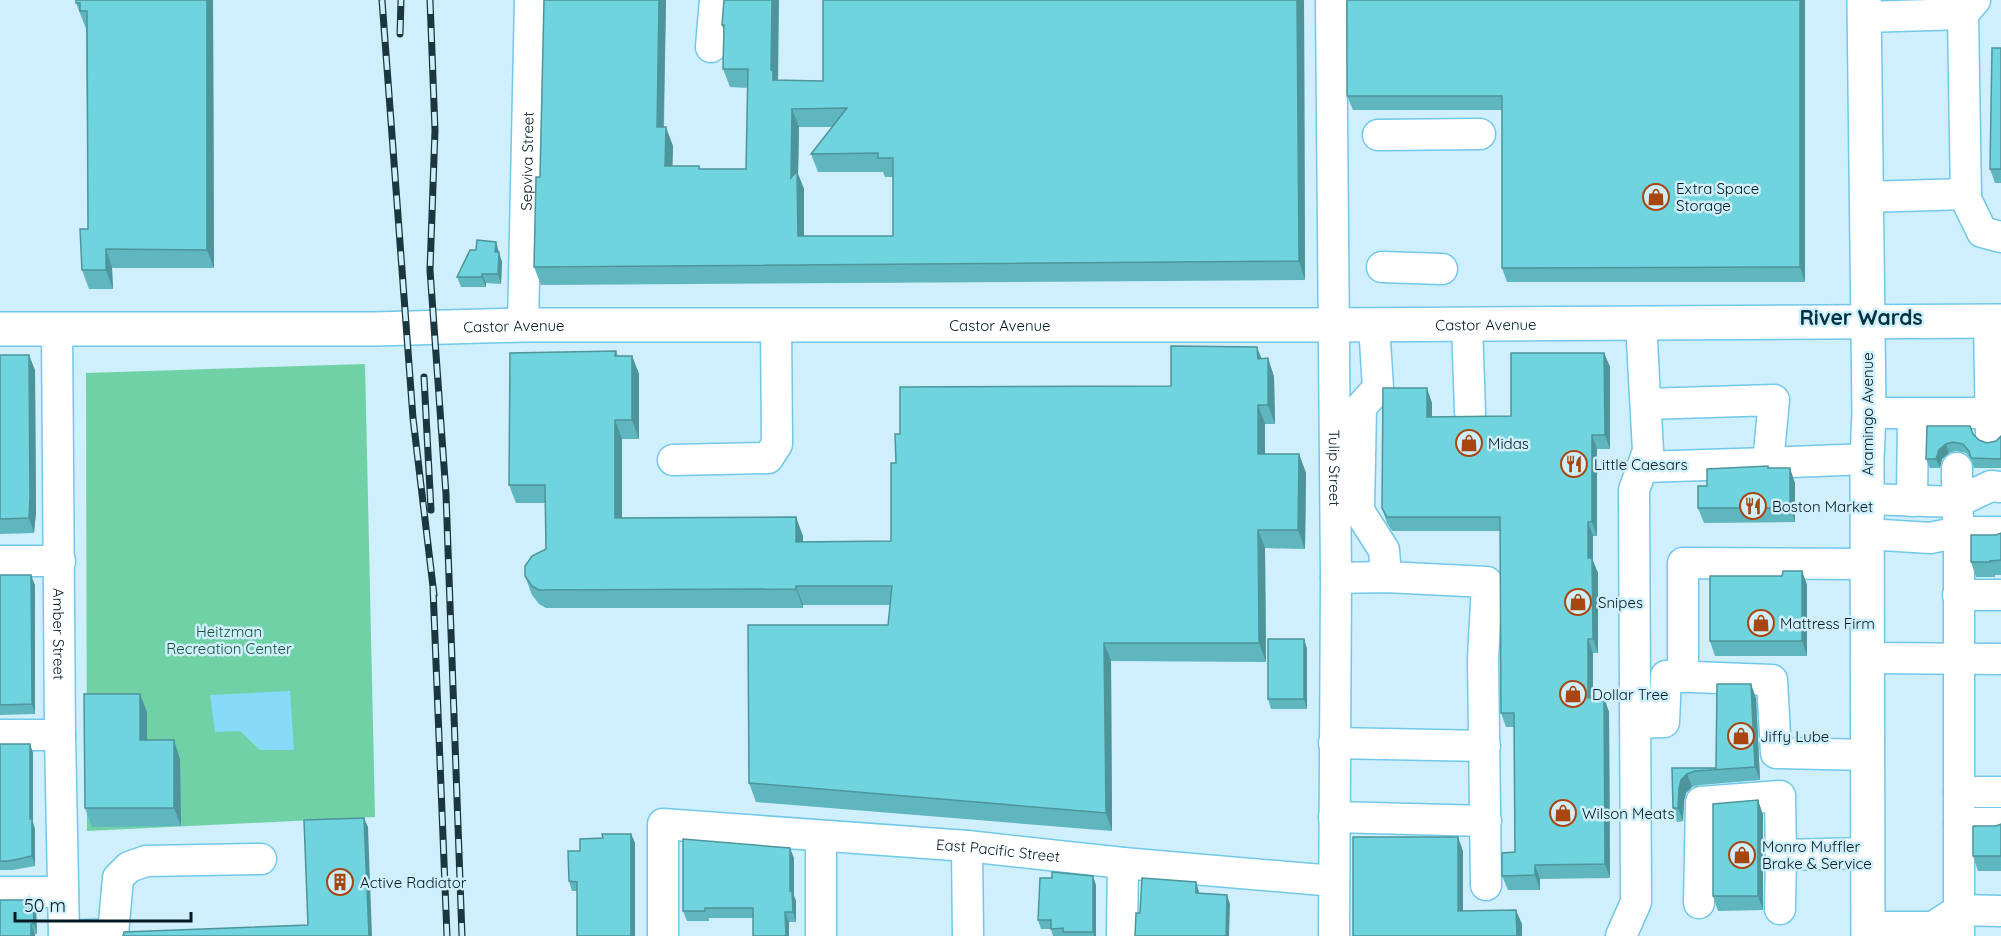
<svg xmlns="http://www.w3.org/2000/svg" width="2001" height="936" font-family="Quicksand,sans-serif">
	<rect width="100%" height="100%" fill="#ceeffb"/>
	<path fill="#70d1a7" d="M365,364L375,817L87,831L86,373Z"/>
	<path fill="#87daf8" d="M290,691L294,750H260L240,731L215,732L210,695Z"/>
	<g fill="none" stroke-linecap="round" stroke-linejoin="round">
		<defs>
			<g id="minor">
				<path id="s1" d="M1331,0L1336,578L1334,936"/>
				<path d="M1975,0L1963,14L1966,199L1982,232L2001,237"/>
				<path d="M1864,17L1963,14"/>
				<path d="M711,47L715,0"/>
				<path d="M1378,135L1480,134"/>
				<path d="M1866,197L1966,194"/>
				<path d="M1382,267L1442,269"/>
				<path d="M1989,321L1991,435"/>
				<path d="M1467,324L1470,412"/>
				<path id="s2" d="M523,325L530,0"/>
				<path d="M1374,325L1378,388L1361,407L1359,511L1384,550L1386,577"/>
				<path id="s3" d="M57,331L60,735L64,936"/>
				<path d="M1869,413H2001"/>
				<path d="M673,460L768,458L777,444L776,325"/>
				<path d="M1768,463L1867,459"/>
				<path d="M1643,467L1768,463L1774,400L1646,404"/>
				<path d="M1957,468V502L1991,486L2001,487"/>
				<path d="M1867,499L1957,502L1959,532V936"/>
				<path d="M1912,501L1913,414"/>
				<path d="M1867,534L1930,538L1959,532H2001"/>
				<path d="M0,561H60"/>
				<path d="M1336,578L1386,577L1487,582L1483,660L1486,885"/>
				<path d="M1958,595H2001"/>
				<path d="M1868,658L2001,659"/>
				<path d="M1683,677V563L1867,564"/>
				<path d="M1635,723L1664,722L1666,676L1772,680L1776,753L1868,755"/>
				<path d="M0,735H60"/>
				<path d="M1334,743L1485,746"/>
				<path d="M1959,792H2001"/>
				<path d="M1334,817L1486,821"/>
				<path d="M1959,823H2001"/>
				<path d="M967,846L968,936"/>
				<path d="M0,892H63"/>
				<path d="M1699,903L1701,802L1780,796L1781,855"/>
				<path d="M1780,909L1781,855L1868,853"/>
				<path d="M1868,927H1933L1959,910L2001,911"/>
				<path d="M64,936L113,934L118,878L129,867L146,861L261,859"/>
				<path id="s4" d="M663,936V824L967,846L1123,863L1334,881"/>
				<path d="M821,936V836"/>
				<path d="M1122,936L1123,863"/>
				<path d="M1621,936L1636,902L1634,490L1648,451L1641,323"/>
			</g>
			<g id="major">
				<path d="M1864,0L1869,413L1867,459L1868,936"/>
				<path id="s5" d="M0,329H375L523,325H1335L2001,321"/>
			</g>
		</defs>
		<use href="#minor" stroke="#71c8e8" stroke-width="33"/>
		<use href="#major" stroke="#71c8e8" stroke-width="36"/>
		<use href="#minor" stroke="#fff" stroke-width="30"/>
		<use href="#major" stroke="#fff" stroke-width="33"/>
		<defs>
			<path id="rail" d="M382,0L413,418L434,595
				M430,0L435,130L430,270L446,494L462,936
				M400,34L401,0
				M424,377L431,510
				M433,588L447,936"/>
		</defs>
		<use href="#rail" stroke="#1b363f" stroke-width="7"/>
		<use href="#rail" stroke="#ceeffb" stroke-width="4.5" stroke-dasharray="14" stroke-linecap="butt"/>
	</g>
	<path fill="#5fb6bf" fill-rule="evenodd" d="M76,0H213L214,268H112L113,289H89L82,270L88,229L86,29L76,3Z
		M544,0H666L664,127L673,146L672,166H699L700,169H746L748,88L730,87L723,69L724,31L722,25L724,0L778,81H823L1304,0L1305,280L541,285L534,267L540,177ZM799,127H832L811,154L818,172H883L885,177H893V236H804V189L798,174Z
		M1347,0H1805V282H1507L1502,268V110H1353L1347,96Z
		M2001,48V183H1995L1990,169Z
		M499,252V255L502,262L501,284L486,283V287H461L457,277Z
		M616,351L618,356H632L639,374V439H622V518L803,536V542L891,541L896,463L900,434L1171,386L1262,359L1268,358L1274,377L1275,424H1265V454H1299L1306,473L1305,549L1265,548L1266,662L1111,661L1112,831L756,802L749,783L888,625L890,605H803V608H546L539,604L532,595L525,576L546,549L545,503H516L509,485Z
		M1604,353L1610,367V449H1597V536H1593V561L1598,573V653H1593V698H1604L1609,712L1610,878L1540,879V890H1508L1502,876L1515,852L1514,727H1506L1501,713L1500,531H1392L1387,523L1382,508L1432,403V417L1511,416Z
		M0,355L35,370L36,512L34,533L0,534Z
		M1927,426L1987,443L1996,441L2001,436V468H1974L1971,459L1966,453L1956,451L1949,453L1942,459L1940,468H1930L1926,459Z
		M1768,466L1769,468L1795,483V522L1704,523L1698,508L1707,486Z
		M2001,533V575H1995V577H1976L1971,562L1996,535Z
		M1802,571L1807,585V656H1715L1710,641Z
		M0,575L35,585V714L0,715Z
		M1304,639L1307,649V709H1271L1268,699Z
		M1756,698L1760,780L1700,785L1692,787L1686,793L1684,801L1683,821L1677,822L1673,808L1672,768H1716Z
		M147,712V740L180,759L181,826L92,827L85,808Z
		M0,744H30L33,753V823L35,829V866L13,870H0Z
		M1758,800L1763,815V910L1718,911L1713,896Z
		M2001,824V871H1978L1973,856L1996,826Z
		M631,834L635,843V936H577V891H572L569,881L580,851L603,838Z
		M794,858V896L796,901V922H789V936H753V918H709V921H687L683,911Z
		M1096,885V936H1053L1051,929H1041L1038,920Z
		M33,900L36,909L37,934L0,936Z"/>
	<path fill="#4e949b" d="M207,0H213L214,268L207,250Z
		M659,0H666L663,146L657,127Z
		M772,0H779L778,82L773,80L771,70Z
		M1297,0H1304L1305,280L1299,261Z
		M1800,0H1805V282L1800,267Z
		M792,109L799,127L798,174L804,189V255L798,236L791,178Z
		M666,127L673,146L672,185L665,166Z
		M496,242L502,262L501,284L498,274L495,252Z
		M106,249L112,268L113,289L106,270Z
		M482,274L486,283V287L482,277Z
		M1257,347L1264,365L1258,359Z
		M1604,353L1610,367V449L1605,435Z
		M29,355L35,370L36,512L34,533L29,518Z
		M632,356L639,374V439L632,420Z
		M1268,358L1274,377L1275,424L1268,405Z
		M1427,388L1432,403V431L1427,417Z
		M1258,405L1265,424V472L1258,454Z
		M615,420L622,439V536L615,518Z
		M1592,435L1597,449V536L1592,522Z
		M1946,444L1949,453L1942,459L1940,468L1936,459L1939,450Z
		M1299,454L1306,473L1305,549L1298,530Z
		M1790,468L1795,483V522L1790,508Z
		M796,517L803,536V560L796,542Z
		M1588,522L1593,536V561L1598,573V653L1593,639L1588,558Z
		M1258,530L1265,548L1266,662L1259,643Z
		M1802,571L1807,585V656L1802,641Z
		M31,575L35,585V714L32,704Z
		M796,586L803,605V608L796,589Z
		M1304,639L1307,649V709L1304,699Z
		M1588,639L1593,653V713L1588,698Z
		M1104,643L1111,661L1112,831L1106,813Z
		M1751,684L1756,698L1760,780L1755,767Z
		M140,694L147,712V759L140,740Z
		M1604,698L1609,712L1610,878L1605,864Z
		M174,740L180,759L181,826L174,808Z
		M30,744L33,753V823L35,829V866L32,856L30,819Z
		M1687,774L1692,787L1686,793L1684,801L1683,821L1678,808L1679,788L1681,780Z
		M1758,800L1763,815V910L1758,896Z
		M364,818L368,827L372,936H369Z
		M631,834L635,843V936H631Z
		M1458,837L1463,851V925L1458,911Z
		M790,848L794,858V896L796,901V922L793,912L790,891Z
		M1535,865L1540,879V890L1535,875Z
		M1093,876L1096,885V936H1094L1093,932Z
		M1196,882L1199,892V903L1196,893Z
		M1227,895L1230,904L1229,936H1226Z
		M33,900L36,909L37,934L34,924Z
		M1516,910L1522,924V936H1517Z
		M785,912L789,922V936H786Z
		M31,924L35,934V936H31Z"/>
	<path fill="#6fd4de" stroke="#4e949b" stroke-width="1.5" fill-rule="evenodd" d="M76,0H207V250L106,249V270H82L80,229H88L87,11H80V3H76Z
		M544,0H659L657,127H666L665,166H699V169H746L748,69H723L724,25H722L724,0H772L771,70H773V80L823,81V0H1297L1299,261L534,267L536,177H540ZM847,108L811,154L878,153V158H893V236H798L797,171L791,178L792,109Z
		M1347,0H1800V267L1502,268V96H1347Z
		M1992,48H2001V169H1990Z
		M477,240L496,242L495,252H499L498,274H482V277H457L470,250H476Z
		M1171,346L1257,347L1258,359L1268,358V405H1258V454H1299L1298,530H1258L1259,643H1104L1106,813L749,783L748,625H888L892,586H796V589L539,590L532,586L525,576V566L532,556L546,549L545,485H509L510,353L616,351L615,356H632V420H615V518L796,517V542L891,541V463H896L895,434H900V387L1171,386Z
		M1511,353H1604L1605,435H1592V522H1588V558H1592L1593,639H1588V698H1604L1605,864L1535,865V875L1502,876V853L1515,852L1514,713H1501L1500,517H1387L1382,508L1383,388H1427V417L1511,416Z
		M0,355H29L30,497L29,518L0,519Z
		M1927,426H1970L1973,434L1979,440L1987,443L1996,441L2001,436V459L1971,458L1969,451L1963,444L1953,442L1946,444L1939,450L1936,459H1926Z
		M1768,466V468H1790V508H1698V486H1707V469Z
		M2001,533V560L1990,561V562H1971V535H1996Z
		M1783,571H1802V641H1710V576H1782Z
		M0,575H31L32,704L0,705Z
		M1268,639H1304V699H1268Z
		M1717,684H1751L1755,767L1695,771L1687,774L1681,780L1679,788L1678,808H1673L1672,768H1716Z
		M84,694H140V740H174V808H85Z
		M0,744H30V819H32V856L9,861H0Z
		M1758,800V896H1713V804Z
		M364,818L369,936H123L124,932L308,925L304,820Z
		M2001,824V856H1973V826H1996Z
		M602,834H631V936H577V882L569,881L568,851H580V839L603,838Z
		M1353,837H1458V911L1516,910L1517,936H1353Z
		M683,839L790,848V891H792L793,912H785L786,936H753V908H705V911H683Z
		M1052,872L1093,876V932H1063V928L1051,929V920H1038L1040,878H1052Z
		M1142,878L1196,882V893L1227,895L1226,936H1135L1136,913H1140Z
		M0,900H33L34,924H31V936H0Z"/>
	<defs>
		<symbol id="shop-ring" viewBox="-11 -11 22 22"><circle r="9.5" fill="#ceeffb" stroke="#a94610" stroke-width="1.5"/><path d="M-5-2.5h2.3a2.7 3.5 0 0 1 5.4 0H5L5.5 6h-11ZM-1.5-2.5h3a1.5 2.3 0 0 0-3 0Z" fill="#a94610"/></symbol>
		<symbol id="restaurant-ring" viewBox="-11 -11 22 22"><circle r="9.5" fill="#ceeffb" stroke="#a94610" stroke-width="1.5"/><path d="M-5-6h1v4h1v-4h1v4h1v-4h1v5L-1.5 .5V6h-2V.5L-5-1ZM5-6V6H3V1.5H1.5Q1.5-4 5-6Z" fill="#a94610"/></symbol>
		<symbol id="building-ring" viewBox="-11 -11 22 22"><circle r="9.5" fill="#ceeffb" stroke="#a94610" stroke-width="1.5"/><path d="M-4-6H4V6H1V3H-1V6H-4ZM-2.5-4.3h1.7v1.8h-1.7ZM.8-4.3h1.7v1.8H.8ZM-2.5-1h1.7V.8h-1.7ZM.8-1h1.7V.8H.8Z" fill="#a94610"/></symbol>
	</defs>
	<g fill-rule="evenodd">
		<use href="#shop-ring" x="1641" y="182" width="30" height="30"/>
		<use href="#shop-ring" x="1454" y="428" width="30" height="30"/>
		<use href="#restaurant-ring" x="1559" y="449" width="30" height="30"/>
		<use href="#restaurant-ring" x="1738" y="491" width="30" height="30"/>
		<use href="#shop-ring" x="1563" y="587" width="30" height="30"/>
		<use href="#shop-ring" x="1746" y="608" width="30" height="30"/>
		<use href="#shop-ring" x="1558" y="679" width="30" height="30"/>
		<use href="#shop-ring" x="1726" y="721" width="30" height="30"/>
		<use href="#shop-ring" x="1548" y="798" width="30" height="30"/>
		<use href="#shop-ring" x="1727" y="840" width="30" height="30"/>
		<use href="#building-ring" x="325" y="867" width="30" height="30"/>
	</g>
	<g text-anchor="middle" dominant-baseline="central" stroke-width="5" stroke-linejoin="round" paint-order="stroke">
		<g font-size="15" fill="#001a23" stroke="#ceeffb">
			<text stroke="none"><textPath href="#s2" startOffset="164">Sepviva Street</textPath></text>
			<text stroke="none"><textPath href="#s5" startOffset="1486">Castor Avenue</textPath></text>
			<text stroke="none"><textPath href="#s5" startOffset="1000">Castor Avenue</textPath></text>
			<text stroke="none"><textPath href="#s5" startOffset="514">Castor Avenue</textPath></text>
			<text transform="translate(1867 414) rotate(-90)">Aramingo Avenue</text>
			<text stroke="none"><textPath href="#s1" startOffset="468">Tulip Street</textPath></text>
			<text stroke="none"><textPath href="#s3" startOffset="303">Amber Street</textPath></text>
			<text stroke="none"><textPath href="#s4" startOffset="448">East Pacific Street</textPath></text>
		</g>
		<g font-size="15" fill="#001a23" stroke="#ceeffb" text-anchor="start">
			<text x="1676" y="188">Extra Space<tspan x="1676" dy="17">Storage</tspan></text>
			<text x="1488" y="443">Midas</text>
			<text x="1594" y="464">Little Caesars</text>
			<text x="1772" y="506">Boston Market</text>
			<text x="1598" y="602">Snipes</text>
			<text x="1780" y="623">Mattress Firm</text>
			<text x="1592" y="694">Dollar Tree</text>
			<text x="1760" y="736">Jiffy Lube</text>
			<text x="1582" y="813">Wilson Meats</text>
			<text x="1762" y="846">Monro Muffler<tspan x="1762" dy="17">Brake &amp; Service</tspan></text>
			<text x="360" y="882">Active Radiator</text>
		</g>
		<g font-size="15" fill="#18533c" stroke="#ceeffb">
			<text x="229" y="631">Heitzman<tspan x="229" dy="17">Recreation Center</tspan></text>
		</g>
		<g font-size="21" font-weight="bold" fill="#003342" stroke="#ceeffb">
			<text x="1861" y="317">River Wards</text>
		</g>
	</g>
	<path d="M15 912v9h176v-9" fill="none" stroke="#001a23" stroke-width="3"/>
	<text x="24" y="912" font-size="18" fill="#001a23" stroke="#ceeffb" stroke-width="4.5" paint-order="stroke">50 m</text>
</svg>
